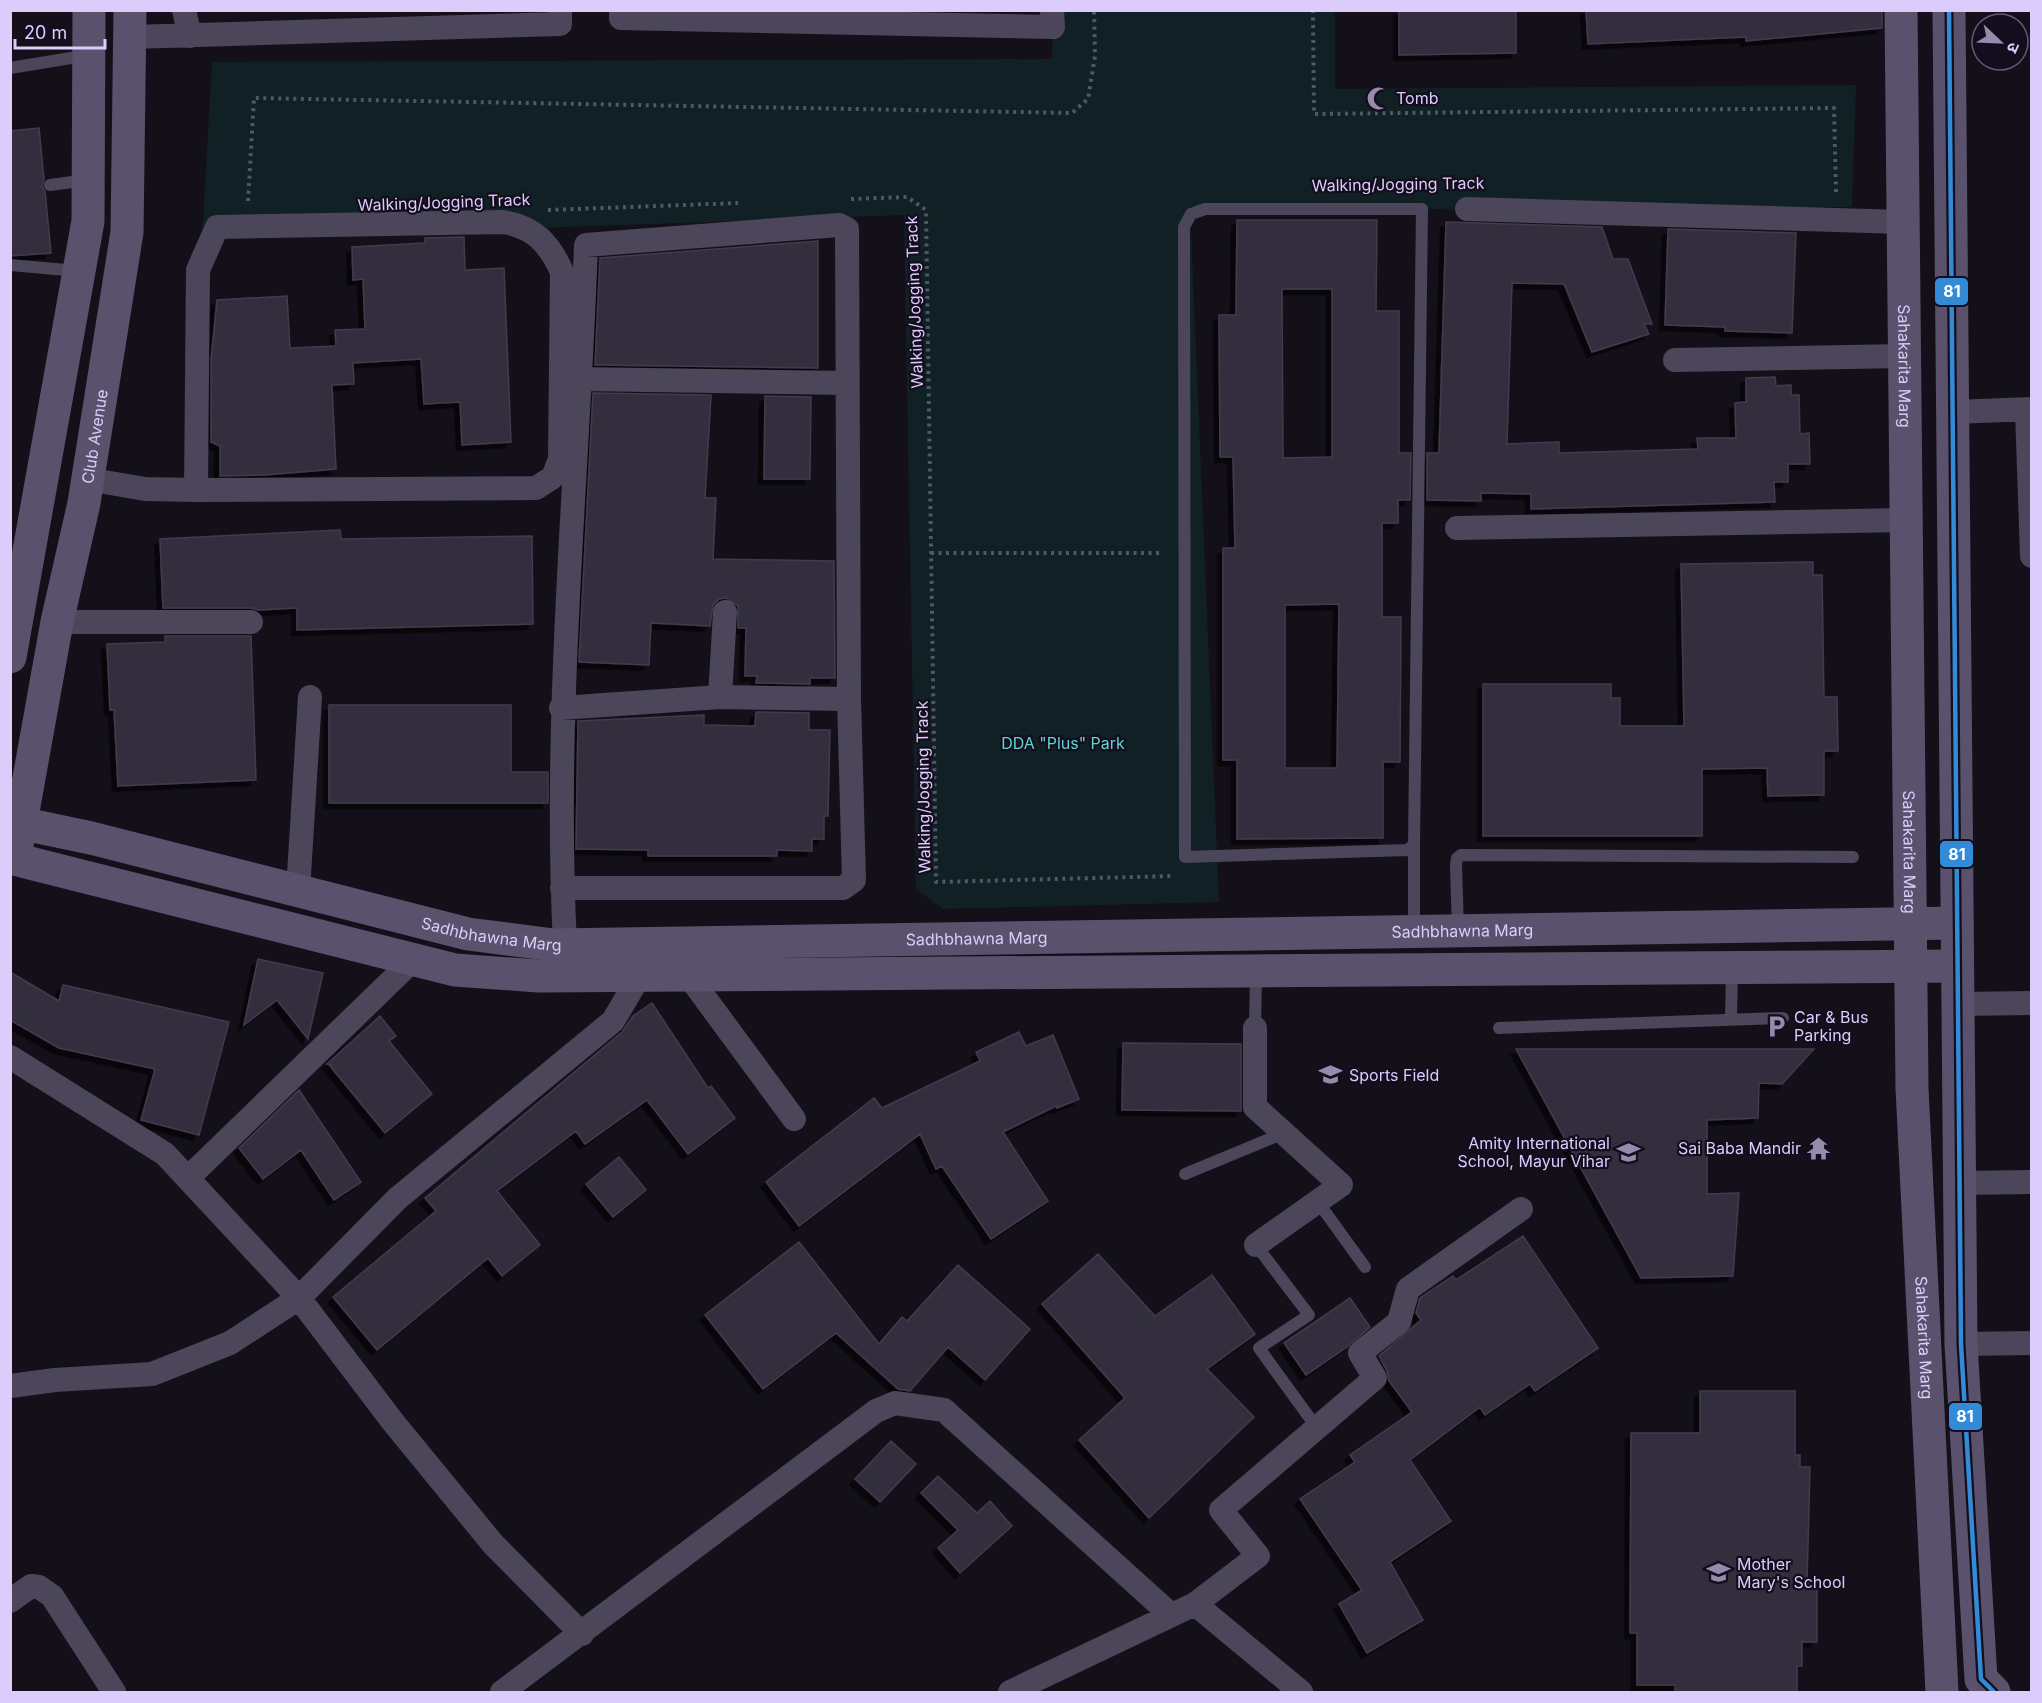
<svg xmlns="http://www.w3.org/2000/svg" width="2042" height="1703" font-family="Inter,'Noto Sans Devanagari',sans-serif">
	<defs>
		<filter id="shadow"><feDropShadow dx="-5.5" dy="5.5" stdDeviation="0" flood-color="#0009"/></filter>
	</defs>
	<rect width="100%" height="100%" fill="#14101a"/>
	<path fill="#112024" d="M1335,10V89L1856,85L1852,207L1422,209L1190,206L1219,902L943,909L916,889L904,215L202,240L212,62L1052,59L1053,11Z"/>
	<path fill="#332e3c" stroke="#423b4d" stroke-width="1.5" fill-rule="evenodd" filter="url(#shadow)" d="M1399,10H1516V53L1399,55Z
		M1586,10H1882V28L1746,41V37L1588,44Z
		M39,128L44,180L42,186L45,191L51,253L10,256V131Z
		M1237,220H1377L1376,311H1399V453H1411L1410,500H1398V523H1382V617H1401L1400,762H1383V838L1237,839V760H1223V548H1235L1233,457H1220L1219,315H1236ZM1282,289H1332V457L1283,458ZM1339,604L1337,768H1285V605Z
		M1446,222L1602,227L1613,259H1628L1652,324H1644L1649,334L1592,352L1564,284L1512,283L1507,444L1559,442V453L1698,449L1697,438H1736L1735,403L1746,402V378L1775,377L1776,386L1791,385V395H1799L1800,434L1809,433L1810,464H1788V482H1774L1775,502L1531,509V494L1481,493V501L1427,500V453H1439Z
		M1668,229L1796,233L1792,333L1725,331V327L1665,325Z
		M464,237L465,270L504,268L511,442L462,445L460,402L424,404L421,359L353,363L354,384L332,385L336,469L264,475L220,476V446L211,442V360L217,300L287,296L290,348L336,346L335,330L365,329L363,279L353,280L352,247L425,243V238Z
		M818,241V368L595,365L600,258Z
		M593,393L711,395L705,498H716L713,559L834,561L835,678H810V684L756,683L757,676H745L746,628H738V606L726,598L719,599L713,605L710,626L651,623L649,665L579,662Z
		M765,396L811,397L810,479H764Z
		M340,530L341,539L532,536L533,624L297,630V608L259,610L251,608H163L160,539Z
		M1813,562V575H1822L1824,697H1837L1838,751H1824V795L1768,796L1767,768L1702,769V836H1483V684H1611V698H1620V726H1684L1681,564Z
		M165,636H251L256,780L118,786L114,710H110L107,644L165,642Z
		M329,705H511V772H548V803H329Z
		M756,712L809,713V730H830L828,816H824V839H812V851L777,850V856H648V850L576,849L578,721L704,715V725L755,726Z
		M258,959L323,973L308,1039L277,1000L244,1025Z
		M10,972L59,1001L63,985L229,1022L199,1135L141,1120L155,1069L59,1048L10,1020Z
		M652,1003L708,1088L711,1086L735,1118L688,1154L647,1100L585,1144L576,1131L497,1191L540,1245L502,1276L488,1258L377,1350L333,1297L436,1211L425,1198L622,1032L633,1016Z
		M380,1016L396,1036L389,1041L432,1094L385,1133L330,1066L332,1065L327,1064Z
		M1019,1032L1026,1046L1053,1035L1079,1099L1057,1108L1056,1106L1003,1132L1048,1201L991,1239L942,1166L936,1169L920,1134L799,1226L766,1182L874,1098L882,1108L980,1061L976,1052Z
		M1123,1043L1241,1044V1111L1122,1110Z
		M1516,1049H1814L1782,1084L1759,1083L1758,1118L1707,1120V1194L1739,1193L1733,1276L1641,1278Z
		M299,1090L361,1182L334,1200L301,1150L263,1179L239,1148Z
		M619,1157L646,1190L613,1217L586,1184Z
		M1523,1236L1598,1348L1535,1391L1530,1384L1485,1415L1480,1407L1410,1460L1451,1521L1390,1562L1423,1620L1367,1653L1339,1604L1362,1590L1300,1499L1355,1462L1350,1455L1412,1412L1389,1381L1387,1371L1379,1356L1421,1320L1416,1313L1420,1298L1453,1276L1456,1280Z
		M799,1242L879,1344L902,1317L907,1321L958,1265L1030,1329L985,1380L948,1347L910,1391L898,1389L836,1333L763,1389L705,1315Z
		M1098,1254L1155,1316L1212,1275L1255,1334L1207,1369L1254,1417L1149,1518L1079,1440L1125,1398L1042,1304Z
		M1350,1298L1370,1327L1347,1347L1306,1375L1284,1343Z
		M1700,1391H1795V1455H1800V1467H1810L1807,1583H1817V1642H1802V1666H1797V1692H1675V1685H1637V1633H1630L1631,1433H1700Z
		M891,1441L916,1464L880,1502L855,1479Z
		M938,1476L977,1513L990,1501L1012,1526L960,1573L938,1548L958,1530L921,1493Z"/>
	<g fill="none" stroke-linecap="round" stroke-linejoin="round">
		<path stroke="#505766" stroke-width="4" stroke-dasharray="3 4.5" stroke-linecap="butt" d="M1313,10L1314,114L1834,108L1836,194
			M851,199L907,197L926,210L936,882L1174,876
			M248,201L254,98L1072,113L1088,99L1095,56L1094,10
			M548,210L738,203
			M931,553H1163"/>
		<path stroke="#4b465a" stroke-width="12" d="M10,68L89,55
			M50,185L87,180
			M1205,209H1422L1414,844L1408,850L1185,857L1184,227L1191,214Z
			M10,265L78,271
			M1458,929L1456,865L1457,858L1461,855L1853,857
			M1414,930V844
			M1731,1019L1732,969
			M1255,1028L1256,972
			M1499,1028L1783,1018
			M1185,1174L1284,1133
			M1318,1202L1365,1267
			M1256,1245L1309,1315L1259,1348L1317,1428"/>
		<path stroke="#4b465a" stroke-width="24" d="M184,10L190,36
			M621,10V18L1053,27L1052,10
			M131,37L560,24V10
			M1467,209L1902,222
			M1675,360L1904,356
			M581,379L847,383
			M2027,410L2032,556
			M1952,412L2032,409
			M87,479L145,489L196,490L536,488L553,477L560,459L562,272C549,243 534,227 503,222L217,227L198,270L196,490
			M1457,528L1906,520
			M57,622H251
			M720,697L725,612
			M561,708L720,697L849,699
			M562,888H843L854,880L849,699L847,229L839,225L586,245C578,478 553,711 565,945
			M298,891L310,697
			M688,975L794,1119
			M1958,1004L2032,1003
			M1255,1028V1107L1341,1185L1256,1245
			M10,1057L165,1154L299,1298L393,1422L493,1544L582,1634
			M188,1178L414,959
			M1959,1183L2032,1182
			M1961,1344L2032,1343
			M10,1386L55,1380L152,1374L230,1343L299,1298L398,1198L613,1021L640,975
			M10,1601L31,1586L39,1587L52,1596L114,1692
			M1195,1604L1258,1556L1221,1510L1375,1378L1360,1353L1399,1322L1408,1289L1521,1209
			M502,1692L876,1411L895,1403L944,1410L1171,1615
			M1010,1692L1195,1604L1301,1692"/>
		<g stroke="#5a526c" stroke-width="33">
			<path id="s1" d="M1901,10L1912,1088L1942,1692"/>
			<path d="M1949,10L1961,1344L1981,1679L1994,1692"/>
			<path d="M10,657L88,221L89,10"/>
			<path id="s2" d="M10,821L91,838L468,934L554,945L1957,923"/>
			<path id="s3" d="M17,845L57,622L84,503L127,232L130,10"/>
			<path d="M10,858L455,970L539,976L1957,966"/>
		</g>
		<defs>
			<path id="bus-1" d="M1949,10L1961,1344L1981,1679L1994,1692"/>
		</defs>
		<use href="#bus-1" stroke="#130d1d" stroke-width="9"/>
		<use href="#bus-1" stroke="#338bd7" stroke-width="4.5"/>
	</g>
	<defs>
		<symbol id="mosque-bare" viewBox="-9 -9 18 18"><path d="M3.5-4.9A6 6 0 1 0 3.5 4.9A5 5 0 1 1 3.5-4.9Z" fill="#968aad" stroke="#130d1d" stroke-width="2.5" paint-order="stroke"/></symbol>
		<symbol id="parking-bare" viewBox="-9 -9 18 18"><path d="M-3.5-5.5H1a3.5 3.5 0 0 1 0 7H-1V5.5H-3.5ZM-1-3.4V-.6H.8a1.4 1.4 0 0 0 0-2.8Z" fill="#968aad" stroke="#130d1d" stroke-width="2.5" paint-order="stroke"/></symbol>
		<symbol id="school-bare" viewBox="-9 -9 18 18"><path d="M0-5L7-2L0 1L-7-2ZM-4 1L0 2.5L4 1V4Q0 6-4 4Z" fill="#968aad" stroke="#130d1d" stroke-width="2.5" paint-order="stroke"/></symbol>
		<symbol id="temple-bare" viewBox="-9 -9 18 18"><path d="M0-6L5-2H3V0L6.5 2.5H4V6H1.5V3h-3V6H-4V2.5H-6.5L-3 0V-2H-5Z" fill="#968aad" stroke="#130d1d" stroke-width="2.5" paint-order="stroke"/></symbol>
	</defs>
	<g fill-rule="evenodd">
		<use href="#mosque-bare" x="1362" y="82" width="33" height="33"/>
		<use href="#parking-bare" x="1760" y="1010" width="33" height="33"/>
		<use href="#school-bare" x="1314" y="1058" width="33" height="33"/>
		<use href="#temple-bare" x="1802" y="1132" width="33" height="33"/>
		<use href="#school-bare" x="1612" y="1136" width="33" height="33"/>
		<use href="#school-bare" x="1702" y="1556" width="33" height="33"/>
	</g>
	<g text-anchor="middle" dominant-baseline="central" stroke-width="4.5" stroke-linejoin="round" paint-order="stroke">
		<g font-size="16" fill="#dcccfc" stroke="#130d1d" text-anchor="start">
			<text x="1396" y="98">Tomb</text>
			<text x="1794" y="1017">Car &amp; Bus<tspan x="1794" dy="18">Parking</tspan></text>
			<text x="1349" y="1075">Sports Field</text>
			<text x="1610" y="1143" text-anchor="end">Amity International<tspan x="1610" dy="18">School, Mayur Vihar</tspan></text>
			<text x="1801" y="1148" text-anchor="end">Sai Baba Mandir</text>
			<text x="1737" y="1564">Mother<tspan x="1737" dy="18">Mary's School</tspan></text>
		</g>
		<g font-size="16" fill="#dcccfc" stroke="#130d1d">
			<text transform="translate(1398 184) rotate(-1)">Walking/Jogging Track</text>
			<text transform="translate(444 202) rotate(-2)">Walking/Jogging Track</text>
			<text transform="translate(914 302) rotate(-92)">Walking/Jogging Track</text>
			<text stroke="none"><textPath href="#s1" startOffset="356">Sahakarita Marg</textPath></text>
			<text stroke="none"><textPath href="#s3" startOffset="416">Club Avenue</textPath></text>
			<text transform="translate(923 787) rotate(-91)">Walking/Jogging Track</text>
			<text stroke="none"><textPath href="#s1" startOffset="842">Sahakarita Marg</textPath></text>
			<text stroke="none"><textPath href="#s2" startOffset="1467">Sadhbhawna Marg</textPath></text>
			<text stroke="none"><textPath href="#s2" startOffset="495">Sadhbhawna Marg</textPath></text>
			<text stroke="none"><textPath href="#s2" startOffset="981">Sadhbhawna Marg</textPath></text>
			<text stroke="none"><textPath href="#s1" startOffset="1328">Sahakarita Marg</textPath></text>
		</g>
		<g font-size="16" fill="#5dd6d3" stroke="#130d1d">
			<text x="1063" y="743">DDA "Plus" Park</text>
		</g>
	</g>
	<g stroke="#130d1d" stroke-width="2">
		<rect x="1934" y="277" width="35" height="29" rx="6" fill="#338bd7"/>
		<rect x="1939" y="840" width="35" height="28" rx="6" fill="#338bd7"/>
		<rect x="1948" y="1402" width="35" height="29" rx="6" fill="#338bd7"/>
	</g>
	<g font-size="16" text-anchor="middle" font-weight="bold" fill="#fff">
		<text x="1952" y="297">81</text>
		<text x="1957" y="860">81</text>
		<text x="1965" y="1422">81</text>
	</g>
	<rect width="2042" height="1703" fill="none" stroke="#dcccfc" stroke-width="24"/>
	<g transform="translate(2000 42) rotate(113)"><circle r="28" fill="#130d1d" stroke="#635976" stroke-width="1.5"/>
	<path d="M0-4.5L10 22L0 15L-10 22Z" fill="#968aad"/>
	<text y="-9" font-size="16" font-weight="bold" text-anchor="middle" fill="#dcccfc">उ</text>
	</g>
	<path d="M15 39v9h90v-9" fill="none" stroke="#dcccfc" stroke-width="3"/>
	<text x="24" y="39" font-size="18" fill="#dcccfc" stroke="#130d1d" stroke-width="4.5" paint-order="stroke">20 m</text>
</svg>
